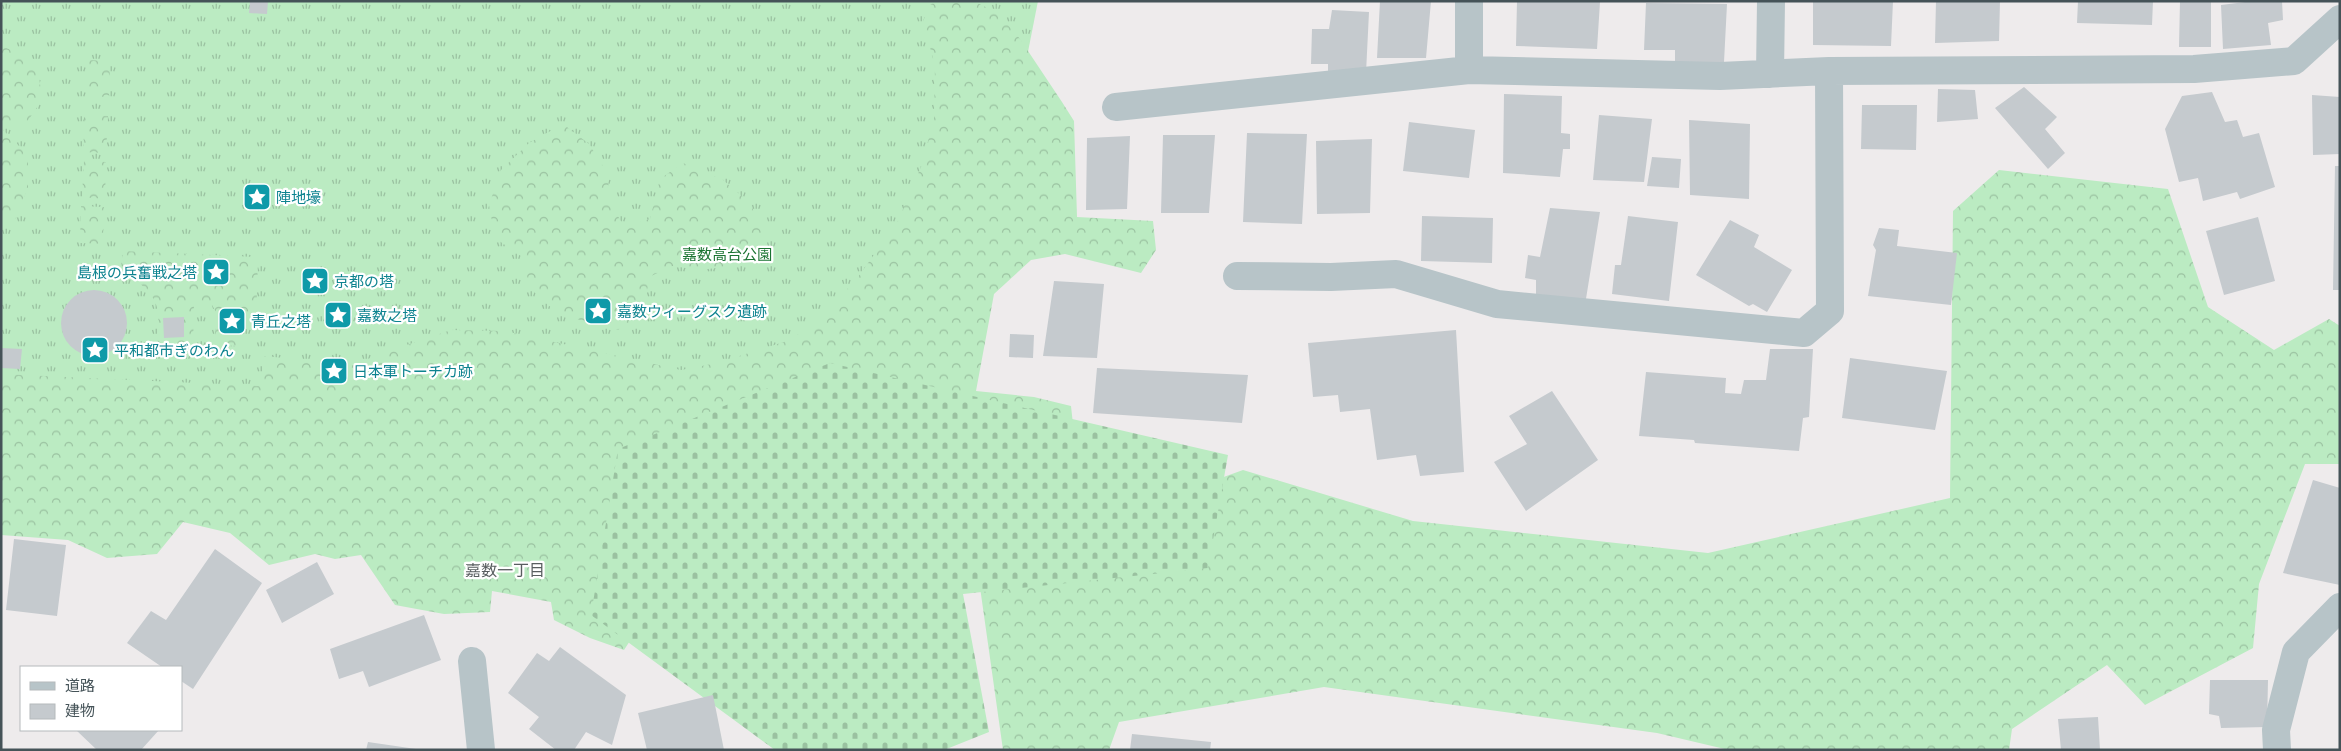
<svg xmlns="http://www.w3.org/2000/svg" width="2341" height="751" font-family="Manrope,'Noto Sans JP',sans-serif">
	<defs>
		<pattern id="grass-tufts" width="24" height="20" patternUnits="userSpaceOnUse" patternTransform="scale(1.25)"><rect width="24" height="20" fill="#bbebc2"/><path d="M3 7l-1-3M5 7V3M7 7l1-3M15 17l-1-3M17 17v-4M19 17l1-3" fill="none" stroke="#9ac1a0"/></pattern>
		<pattern id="forest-crowns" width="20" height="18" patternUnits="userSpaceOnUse" patternTransform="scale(1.25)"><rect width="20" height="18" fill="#bbebc2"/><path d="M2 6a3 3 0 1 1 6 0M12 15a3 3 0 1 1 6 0" fill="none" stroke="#9ac1a0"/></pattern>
		<pattern id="cemetery-stones" width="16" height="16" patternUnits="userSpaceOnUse" patternTransform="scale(1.25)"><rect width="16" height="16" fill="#bbebc2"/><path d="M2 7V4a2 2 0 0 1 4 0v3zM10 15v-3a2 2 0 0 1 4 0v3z" fill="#9ac1a0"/></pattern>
	</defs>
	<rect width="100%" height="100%" fill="#eeebec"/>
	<path fill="url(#grass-tufts)" d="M1,1H1038L936,519L1,450Z"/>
	<path fill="url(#forest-crowns)" d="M944,1H973L998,13L1020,39L1062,102L1074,121L1077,217L1153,221L1156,250L1141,273L1065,254L1031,260L994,294L976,391L1034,397L1071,406L1078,470L639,627L624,650L590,638L554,620L551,602L492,591L490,612L444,614L395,605L361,555L335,559L315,554L269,565L230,533L183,522L157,554L107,558L68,540L1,535V374L261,386L264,356L354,365L380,354L451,330L505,331L681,370L717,363L790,340L826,313L858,277L897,223L921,167L934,119L935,66L923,21L931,4Z
		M1,46L22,54L39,76L42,100L25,125L1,127Z
		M87,60L110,61L109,97L86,96Z
		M85,115L108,116L106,153L83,152Z
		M563,124L589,144L608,174L609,200L624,227L650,219L660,179L683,163L723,180L750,203L762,230L751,256L732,266L700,270L672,266L649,277L644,313L618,330L558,314L531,289L521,256L495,238L489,205L501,170L529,143Z
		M1,128L28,155V188L16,218L1,225Z
		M84,161L106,162L105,199L82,197Z
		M1999,170L2168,189L2208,307L2274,350L2329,319L2340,326V464H2305L2259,584L2253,648L2145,705L2107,665L2012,729L2009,750H1729L1657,733L1324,687L1119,722L1109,750H1003L977,566L1243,470L1413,521L1708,553L1950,498L1953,211Z
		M81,206L104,207L103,244L80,243Z
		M123,251L258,257L256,327L243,330L238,346L215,345L216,312L212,305L194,301L193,351L166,350L159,347C155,335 160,323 158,311C154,291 138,280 120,274Z"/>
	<path fill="url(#cemetery-stones)" d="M830,363L1228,455L1208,568L963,594L989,732L944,750H775L591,615L618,449Z"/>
	<path fill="#c5cace" d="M250,1H268L267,14L249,13Z
		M1380,1H1431L1426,58H1377Z
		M1517,1L1600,2L1597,49L1516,46Z
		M1813,1H1893L1891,46L1813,45Z
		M1936,1H2000L1999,41L1935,43Z
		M2078,1H2153L2152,25L2077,23Z
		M2180,1H2211V47H2179Z
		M2253,1H2282L2283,20L2268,23L2271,45L2223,49L2221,5Z
		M1646,3L1727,4L1724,62H1675V50H1644Z
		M1332,10L1369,12L1366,73H1328V64H1311L1312,29H1329Z
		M2024,87L2057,117L2045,129L2065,153L2048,169L1995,108Z
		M1938,89L1975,90L1978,119L1937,122Z
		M2212,92L2225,122L2237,120L2243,137L2259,133L2275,187L2240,199L2237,192L2203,201L2198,178L2179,182L2165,129L2182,96Z
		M1504,94L1562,96L1561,133L1570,134V149H1563L1560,177L1503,173Z
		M2312,95L2340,97V154L2313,155Z
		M1862,105H1917L1916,150L1861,149Z
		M1599,115L1652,119L1644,182L1593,180Z
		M1689,120L1750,124L1749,199L1690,195Z
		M1409,122L1475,130L1469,178L1403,171Z
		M1247,133L1307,134L1302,224L1243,222Z
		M1163,135H1215L1209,213H1161Z
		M1130,136L1127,209L1086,210L1087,138Z
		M1372,139L1370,213L1317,214L1316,141Z
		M1652,157L1681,159L1679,188L1647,186Z
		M2335,166H2340V290H2333Z
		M1550,208L1600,212L1585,305L1536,301V280L1525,278L1528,255L1540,257Z
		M1422,216L1493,218L1492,263L1421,261Z
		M1628,216L1678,222L1669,301L1612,294L1615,265H1621Z
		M2258,217L2275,281L2224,295L2206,231Z
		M1730,220L1759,235L1754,247L1792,270L1767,312L1753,304L1749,306L1696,275Z
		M1879,228L1899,230L1897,246L1957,253L1951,305L1868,296L1876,250L1873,245Z
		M1054,281L1104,284L1097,358L1043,356Z
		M61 323a33 33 0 1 1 66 0a33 33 0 1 1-66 0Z
		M184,317V337L164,338L163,318Z
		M1456,330L1464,472L1420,476L1416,455L1377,460L1370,409L1340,412L1338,395L1313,397L1308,343Z
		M1010,334L1034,335L1033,358L1009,357Z
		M1,348L22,349L20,369L1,368Z
		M1770,349H1813L1809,417L1803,418L1799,451L1695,443L1694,440L1639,436L1646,372L1726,378L1725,393L1741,394L1744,380H1766Z
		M1850,358L1947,371L1935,430L1842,418Z
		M1097,368L1248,375L1242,423L1093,413Z
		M1552,391L1598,460L1526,511L1494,462L1527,444L1509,416Z
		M2313,480L2340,488V585L2283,573Z
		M14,539L66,545L57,616L6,610Z
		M215,549L262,583L193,689L181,681V667H162L127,643L151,611L166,620Z
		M317,562L334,594L282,623L266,590Z
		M424,615L441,660L369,687L363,671L339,679L330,649Z
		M560,647L626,695L612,745L586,732L574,750H556L529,729L539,717L508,693L537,653L549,661Z
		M2210,680H2268L2267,727L2221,728L2219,716L2209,714Z
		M713,695L724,750H647L638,713Z
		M2098,717L2100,750H2061L2058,719Z
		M76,730H159L141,750H97Z
		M1132,734L1211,742L1210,750H1130Z
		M368,742L416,749V750H366Z"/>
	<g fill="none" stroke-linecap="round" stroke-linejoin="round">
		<path stroke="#b7c4c8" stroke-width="28" d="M1469,70V1
			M1770,74L1771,1
			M1116,107L1469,70L1720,76L1829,71L2194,69L2294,61L2340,19
			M1237,276L1331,277L1396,274L1497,304L1804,333L1830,311L1829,71
			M472,661L481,750
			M2277,750L2276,730L2296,652L2340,607"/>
	</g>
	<defs>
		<symbol id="sight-square" viewBox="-11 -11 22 22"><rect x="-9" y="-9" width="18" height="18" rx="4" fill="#0f9aa8" stroke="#fff"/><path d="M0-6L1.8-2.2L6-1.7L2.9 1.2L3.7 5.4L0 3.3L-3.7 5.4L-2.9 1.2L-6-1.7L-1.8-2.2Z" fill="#fff"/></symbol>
	</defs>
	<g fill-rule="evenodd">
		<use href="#sight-square" x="241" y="181" width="32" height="32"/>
		<use href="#sight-square" x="200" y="256" width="32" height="32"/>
		<use href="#sight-square" x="299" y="265" width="32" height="32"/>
		<use href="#sight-square" x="582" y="295" width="32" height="32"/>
		<use href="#sight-square" x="322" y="299" width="32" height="32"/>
		<use href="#sight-square" x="216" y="305" width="32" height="32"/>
		<use href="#sight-square" x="79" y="334" width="32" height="32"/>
		<use href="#sight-square" x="318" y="355" width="32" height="32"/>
	</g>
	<g text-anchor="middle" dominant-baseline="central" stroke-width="4.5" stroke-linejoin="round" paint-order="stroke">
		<g font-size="15" fill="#0d838f" stroke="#fff" text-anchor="start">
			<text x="276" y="197">陣地壕</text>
			<text x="197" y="272" text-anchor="end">島根の兵奮戦之塔</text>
			<text x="334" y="281">京都の塔</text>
			<text x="617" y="311">嘉数ウィーグスク遺跡</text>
			<text x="357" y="315">嘉数之塔</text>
			<text x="251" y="321">青丘之塔</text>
			<text x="114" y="350">平和都市ぎのわん</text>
			<text x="353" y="371">日本軍トーチカ跡</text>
		</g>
		<g font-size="15" fill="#1b7432" stroke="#fff">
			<text x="727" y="254">嘉数高台公園</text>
		</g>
		<g font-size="16" fill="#595e60" stroke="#fff">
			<text x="505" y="570">嘉数一丁目</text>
		</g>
	</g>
	<rect width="2341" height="751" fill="none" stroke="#455358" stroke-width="5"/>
	<rect x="20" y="666" width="162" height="65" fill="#ffffff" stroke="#b5babc"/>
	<rect x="30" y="682" width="25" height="8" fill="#b7c4c8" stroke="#b5babc"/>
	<text x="65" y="691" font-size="15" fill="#455358">道路</text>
	<rect x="30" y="704" width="25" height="15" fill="#c5cace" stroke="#b5babc"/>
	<text x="65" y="716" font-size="15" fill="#455358">建物</text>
</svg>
